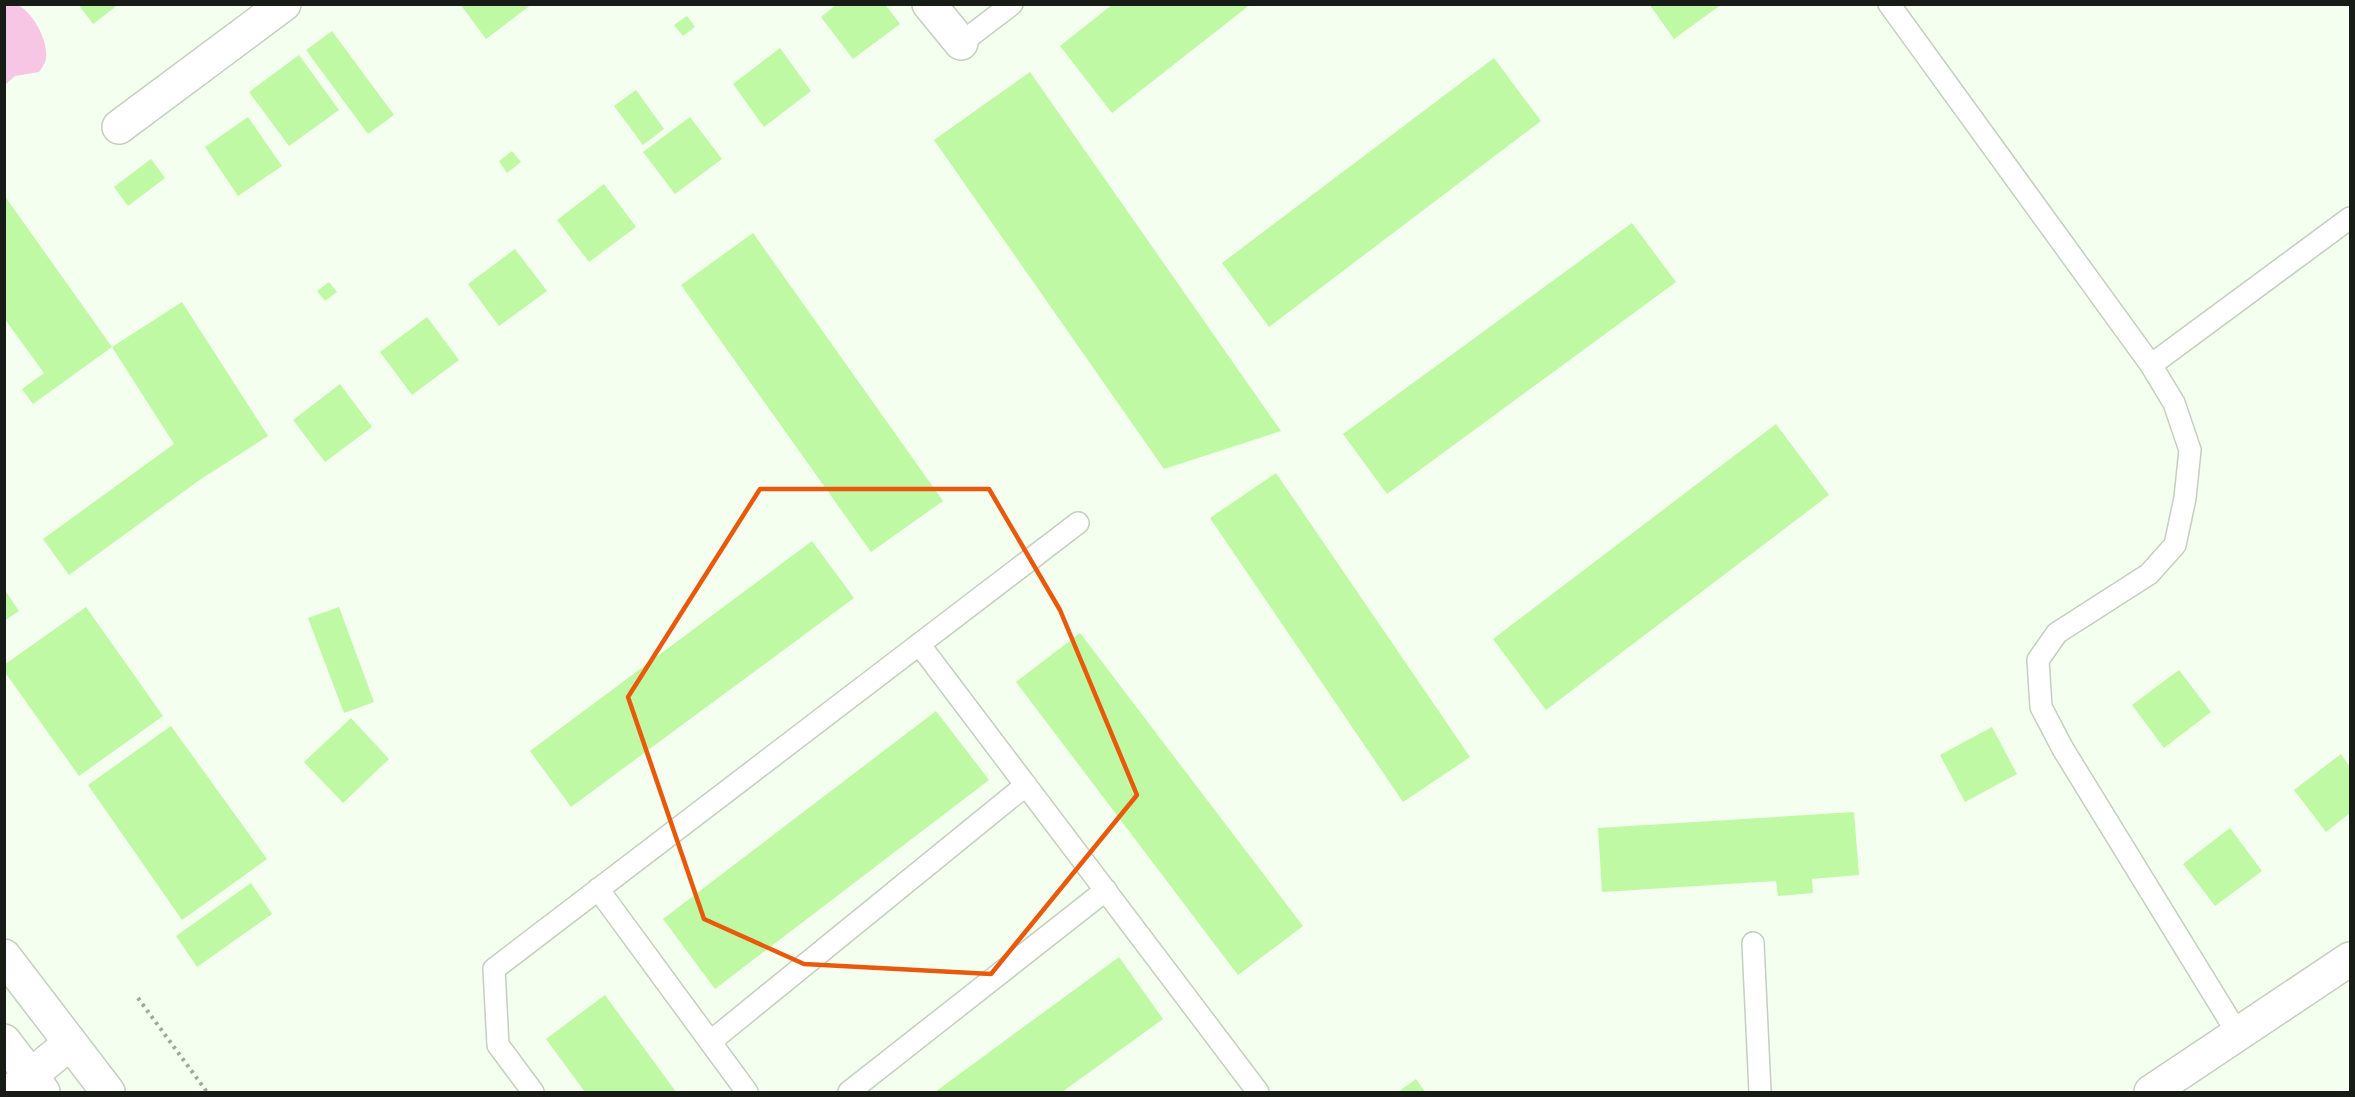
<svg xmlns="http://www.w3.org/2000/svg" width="2355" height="1097" font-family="'PT Sans Narrow',sans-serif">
	<rect width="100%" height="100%" fill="#f4ffef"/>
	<path fill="#f6c6e4" d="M5,4C8,4 11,4 14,4C32,8 49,42 46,59C45,63 42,68 39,72L15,76L5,85Z"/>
	<path fill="#c0f9a4" d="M78,4H119L93,24Z
		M460,4H532L486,39Z
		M837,4H885L900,24L853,59L821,17Z
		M1113,4H1251L1112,113L1060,46Z
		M1649,4H1722L1674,39Z
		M687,16L695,27L683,36L674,25Z
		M332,31L394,115L368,134L306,50Z
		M780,48L811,91L764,127L733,84Z
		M299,55L339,110L289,146L249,92Z
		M1494,58L1541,121L1269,327L1222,263Z
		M1030,72L1281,431L1164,469L934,140Z
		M636,90L664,129L643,145L614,106Z
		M248,117L282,166L238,196L205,147Z
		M690,117L722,159L675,194L643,152Z
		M512,151L521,162L507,173L499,161Z
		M151,159L165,178L128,206L114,187Z
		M604,184L636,227L589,262L557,220Z
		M4,195L112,347L33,404L22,389L44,373L4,318Z
		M1632,223L1676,282L1387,494L1343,434Z
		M753,233L943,501L871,552L681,285Z
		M515,249L547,291L499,326L468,284Z
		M329,282L337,292L325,301L317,291Z
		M182,302L268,436L198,481L69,575L43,539L174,444L112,347Z
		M427,317L459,360L412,395L380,352Z
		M340,384L372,427L325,462L293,420Z
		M1776,424L1829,495L1546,710L1493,639Z
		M1276,473L1470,757L1403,802L1210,518Z
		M812,541L854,598L571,807L530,751Z
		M4,589L19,611L4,621Z
		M86,607L163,716L79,776L4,671V665Z
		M339,607L374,702L344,713L308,618Z
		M1080,633L1303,926L1238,975L1016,682Z
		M2179,670L2211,712L2164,748L2132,705Z
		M936,711L989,780L715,989L663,919Z
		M351,718L389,759L343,803L304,762Z
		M171,726L267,859L182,920L88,785Z
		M1992,727L2017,774L1965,802L1940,755Z
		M2341,754L2350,767V813L2326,832L2294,790Z
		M1854,812L1859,875L1812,879L1813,893L1778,896L1776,881L1602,892L1598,828Z
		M2230,828L2262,871L2215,906L2183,864Z
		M251,883L272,914L197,967L176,936Z
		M1119,957L1163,1019L1062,1092H935Z
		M605,995L676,1092H585L546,1039Z
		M1416,1079L1425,1092H1398Z"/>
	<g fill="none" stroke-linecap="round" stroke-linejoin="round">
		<defs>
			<path id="lane" d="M1889,4L2151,365L2174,403L2190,450L2185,498L2175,545L2149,574L2057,633L2038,660L2041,707L2063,749L2238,1034
				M961,43L1012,4
				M2151,365L2350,218
				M919,644L1258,1092
				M598,889L747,1092
				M1753,943L1760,1092
				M710,1042L1026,785
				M533,1092L498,1045L494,969L1078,523
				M849,1092L1106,890"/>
			<path id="street" d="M929,4L961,43
				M119,127L284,4
				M11,1092L70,1043
				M2151,1092L2350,959"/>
			<path id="primary" d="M4,956L108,1092
				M4,1041L43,1092"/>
		</defs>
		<use href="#lane" stroke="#c4cfbf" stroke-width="24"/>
		<use href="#street" stroke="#c4cfbf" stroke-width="36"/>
		<use href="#primary" stroke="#c4cfbf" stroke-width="36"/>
		<path stroke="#9fa89c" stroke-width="4" stroke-dasharray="3 4.5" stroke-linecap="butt" d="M138,998L207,1092"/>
		<use href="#lane" stroke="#fff" stroke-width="21"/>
		<use href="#street" stroke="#fff" stroke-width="33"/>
		<use href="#primary" stroke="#fff" stroke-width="33"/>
	</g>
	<path fill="none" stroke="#e8590c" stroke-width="4.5" stroke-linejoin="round" d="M760,489H989L1060,610L1137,795L991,974L804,964L704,919L628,697Z"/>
	<rect width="2355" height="1097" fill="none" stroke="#181c17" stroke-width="12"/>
</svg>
